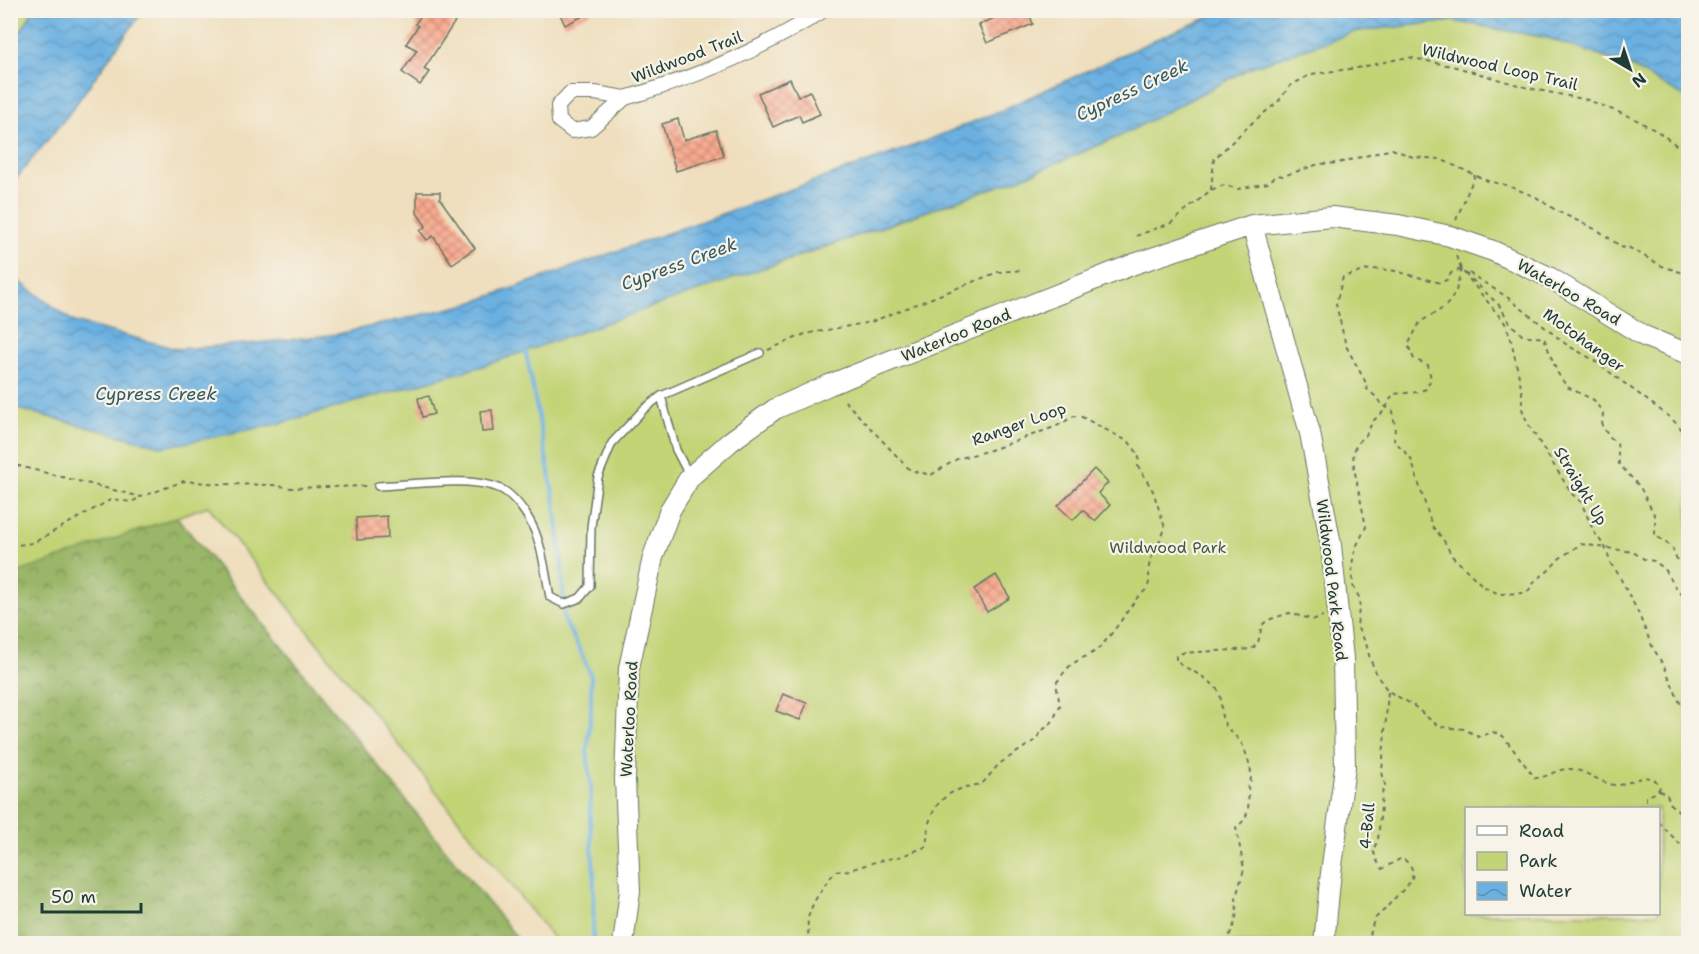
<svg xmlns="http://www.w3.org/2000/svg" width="1699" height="954" font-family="'Shantell Sans',sans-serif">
	<defs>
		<pattern id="forest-crowns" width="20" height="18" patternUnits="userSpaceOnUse" patternTransform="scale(1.5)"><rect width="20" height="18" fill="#9ab668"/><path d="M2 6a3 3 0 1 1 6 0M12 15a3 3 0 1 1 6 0" fill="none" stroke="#7d9556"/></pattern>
		<pattern id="water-waves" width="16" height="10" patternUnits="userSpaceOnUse" patternTransform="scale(1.5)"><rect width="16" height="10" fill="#6ab0e1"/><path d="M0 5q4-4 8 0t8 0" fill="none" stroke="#5790b7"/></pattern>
		<pattern id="building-cross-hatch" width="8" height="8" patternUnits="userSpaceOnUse" patternTransform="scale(1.5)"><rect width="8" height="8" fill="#f9aa90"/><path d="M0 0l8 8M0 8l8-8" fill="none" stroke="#c98c76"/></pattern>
	</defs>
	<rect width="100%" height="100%" fill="#f7f3e8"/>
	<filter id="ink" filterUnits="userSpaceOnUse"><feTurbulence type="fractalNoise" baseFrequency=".0167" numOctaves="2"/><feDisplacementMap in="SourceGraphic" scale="12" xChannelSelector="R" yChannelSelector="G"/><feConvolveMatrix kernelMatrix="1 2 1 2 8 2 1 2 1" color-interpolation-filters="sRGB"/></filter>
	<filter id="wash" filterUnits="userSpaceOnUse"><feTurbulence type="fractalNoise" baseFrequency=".008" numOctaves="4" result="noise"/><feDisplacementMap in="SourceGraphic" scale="24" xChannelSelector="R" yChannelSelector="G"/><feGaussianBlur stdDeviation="1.35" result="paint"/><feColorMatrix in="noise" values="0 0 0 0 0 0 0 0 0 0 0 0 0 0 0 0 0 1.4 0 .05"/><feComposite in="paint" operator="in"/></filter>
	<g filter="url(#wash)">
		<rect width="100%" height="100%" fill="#efdfbe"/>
		<path fill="url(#forest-crowns)" stroke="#5c7a4e" stroke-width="1.5" d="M10,407L109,433L521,943H11Z"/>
		<path fill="#c3d477" stroke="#718856" stroke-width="1.5" fill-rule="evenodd" d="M11,11H33L11,47Z
			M1453,21L1548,38L1630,66L1688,99V943H557L208,506L17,573L11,569L10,407L164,447L778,264L1021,178L1118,137L1254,66L1357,31ZM1466,808H1658V914H1466Z"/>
		<path fill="url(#water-waves)" stroke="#44768a" stroke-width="1.5" d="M33,11H143L68,115L11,185V47Z
			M1672,11L1688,21V99L1630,66L1548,38L1453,21L1357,31L1254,66L1118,137L1021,178L483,366L278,424L164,447L11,407V275L74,322L177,349L258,343L338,334L468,304L913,146L995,113L1159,38L1223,11Z"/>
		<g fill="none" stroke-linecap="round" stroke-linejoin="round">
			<path stroke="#6ab0e1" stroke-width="4" d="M525,348L555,503L562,565L564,620L579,648L591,676V710L587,752L591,785L590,819L594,875L593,944"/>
		</g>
		<g id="blocks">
			<path fill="url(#building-cross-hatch)" d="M425,10H442L456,20L424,69L429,72L420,85L402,72L417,50L406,44L418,26L415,24Z
				M558,10H595L565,25Z
				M1002,10H1028L1033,24L987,43L979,25L994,18L993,14Z
				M790,79L798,96L810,91L820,114L802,122L799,115L773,127L758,93Z
				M678,119L684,140L716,130L724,156L676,171L662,124Z
				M417,192H440V199L475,248L452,264L433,236L427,240L420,231L426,226L417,213Z
				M429,396L434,414L422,417L418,398Z
				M492,410L494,431L482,432L480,411Z
				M1094,469L1108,483L1098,493L1110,505L1095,521L1083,510L1073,520L1058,506Z
				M387,516L388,538L357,540L356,518Z
				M996,575L1010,598L987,612L974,589Z
				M783,694L807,703L800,720L776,711Z"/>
		</g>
	</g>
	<g filter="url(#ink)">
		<use href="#blocks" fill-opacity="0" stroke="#687664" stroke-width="1.5"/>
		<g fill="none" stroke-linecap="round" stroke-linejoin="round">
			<defs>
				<path id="lane" d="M661,396L760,353
					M378,486C410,485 480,474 506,492C520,502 532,522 537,537C544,556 546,578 550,597L564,604L580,598L590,586L591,527L598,477L612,443L644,409L661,396L676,450L689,475"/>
				<path id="street" d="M570,93H595L625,98L591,128L572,131L559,121L558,106Z
					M625,98C695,78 763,49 824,10"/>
				<path id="secondary" d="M1252,225L1310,433L1331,545L1338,613L1343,658L1345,767L1330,881L1324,944
					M623,944L630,891L625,780L629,668L653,557L670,510L690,477L731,441L775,409L829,385L1134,264L1252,225L1332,217L1398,225L1450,236L1493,251L1549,277L1644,336L1688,354"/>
			</defs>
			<use href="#lane" stroke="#687664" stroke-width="10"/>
			<use href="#street" stroke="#687664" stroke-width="16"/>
			<use href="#secondary" stroke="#687664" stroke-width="22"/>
			<path stroke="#687664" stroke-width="2" stroke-dasharray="4.5 4.5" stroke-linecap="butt" d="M1211,190L1214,159L1254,121L1278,102L1290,86L1311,74L1357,68L1408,57L1456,67L1528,88L1588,100L1633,118L1660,133L1688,154
				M1456,220L1475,175
				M1136,236L1171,223L1211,190L1224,185L1238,189L1268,183L1277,175L1283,176L1319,164L1338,163L1392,149L1413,157L1440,159L1488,181L1506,185L1536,197L1557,211L1599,231L1623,248L1626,246L1662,266L1683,273L1688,277
				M1456,256L1461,269L1469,279L1505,323L1511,339L1522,391V409L1528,424L1572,494L1581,502L1594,532L1605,547L1611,564L1617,572L1637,610L1652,646L1665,668L1679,701L1688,716
				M1461,269L1456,291L1452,298L1445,307L1420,322L1408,345L1414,359L1428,365L1431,379L1426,389L1418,392L1393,394L1385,410L1373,421L1366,435L1360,440L1353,451L1354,468L1366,527L1356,547L1352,564L1353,586L1360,599L1357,627L1366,643L1370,659L1378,677L1388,691L1413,705L1434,723L1442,727L1464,729L1479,737L1493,732L1503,736L1535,778C1548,778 1557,768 1571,769C1587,770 1605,787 1619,785C1633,783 1651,768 1660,787L1657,792L1646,797V808
				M1461,269L1451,273L1448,279L1441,283L1391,270L1371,269L1343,277L1336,304L1346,346L1365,381L1367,389L1375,396L1382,405L1393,411L1395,427L1394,440L1411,459L1432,526L1443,539L1452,556L1483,586L1499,594L1524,593L1529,590L1535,581L1548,571L1560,558L1581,544L1633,552L1644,559L1654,561L1665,569L1675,587L1688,601
				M1465,273L1499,305L1510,323L1522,335L1544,338L1557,372L1567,387L1594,400L1603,413L1602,426L1610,438L1617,443L1619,464L1640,487L1655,516V535L1672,547L1676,558L1688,567
				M1469,273L1507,297L1567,345L1592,359L1671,418L1688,436
				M768,350L805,334L871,322L998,272L1023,270
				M10,460L15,465L141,497L184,481L220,484L273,485L291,488L367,486
				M10,546L33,543L112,499L131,502L141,497
				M1659,790L1667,795L1671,805L1688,818
				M1658,822L1688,852
				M809,944C809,936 807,926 808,918C812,902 825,883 836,871H846L875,862L902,856L925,847C928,839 927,832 929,823C937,795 956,788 982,784L999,764L1034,741L1044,729L1052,722L1060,706L1056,683C1061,677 1065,670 1071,665C1081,657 1093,655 1101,646C1115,631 1125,614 1137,598C1140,594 1145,592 1147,588C1151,581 1148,573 1149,566C1152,551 1161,542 1165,528L1153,491L1138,466L1139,455L1129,442L1082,417L1074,416L1057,426L994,449L957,459L931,475L910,470L842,398
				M1226,944L1234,925L1237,913L1236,897L1244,869L1236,827C1250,819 1249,804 1248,790C1248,785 1251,782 1251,777C1252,769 1246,753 1243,746C1238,736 1227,731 1223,720C1219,710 1224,699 1217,689C1207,676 1189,671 1176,661V656L1182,653L1252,649L1258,643L1262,625L1268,620L1289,613L1310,619L1315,620L1323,616
				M1368,944L1374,919C1382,913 1387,907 1394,899C1406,886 1425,874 1402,858L1382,869L1377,861L1373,850L1378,840L1382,794L1385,785L1382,772L1388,691
				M1459,944L1485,940L1508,944"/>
			<use href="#lane" stroke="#fff" stroke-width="7"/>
			<use href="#street" stroke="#fff" stroke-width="14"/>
			<use href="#secondary" stroke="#fff" stroke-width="20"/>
		</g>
	</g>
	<g text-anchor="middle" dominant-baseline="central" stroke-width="4.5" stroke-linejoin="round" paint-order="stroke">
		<g font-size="16" fill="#1f3d34" stroke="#f7f3e8">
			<text transform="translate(687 57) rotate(-21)">Wildwood Trail</text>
			<text transform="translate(1500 67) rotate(13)">Wildwood Loop Trail</text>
			<text transform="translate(1569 292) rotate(30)">Waterloo Road</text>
			<text transform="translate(956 335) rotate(-22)">Waterloo Road</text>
			<text transform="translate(1584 340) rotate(36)">Motohanger</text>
			<text transform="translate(1019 424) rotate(-20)">Ranger Loop</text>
			<text transform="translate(1581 486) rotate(59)">Straight Up</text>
			<text transform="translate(1332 580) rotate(83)">Wildwood Park Road</text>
			<text transform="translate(629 719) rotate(-87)">Waterloo Road</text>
			<text transform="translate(1367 826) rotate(-85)">4-Ball</text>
		</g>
		<g font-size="16" fill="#405b41" stroke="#f7f3e8">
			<text x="1168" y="547">Wildwood Park</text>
		</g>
		<g font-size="18" font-style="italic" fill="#325a5f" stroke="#f7f3e8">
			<text transform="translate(1132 90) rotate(-25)">Cypress Creek</text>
			<text transform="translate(679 264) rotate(-20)">Cypress Creek</text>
			<text x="156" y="394">Cypress Creek</text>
		</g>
	</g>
	<rect width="1699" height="954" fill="none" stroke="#f7f3e8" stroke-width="36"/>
	<rect x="1465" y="807" width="195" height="108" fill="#f7f3e8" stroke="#a1aaa0" stroke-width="1.5"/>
	<rect x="1477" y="826" width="30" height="9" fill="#ffffff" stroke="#a1aaa0" stroke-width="1.5"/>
	<text x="1519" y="837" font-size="18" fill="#1f3d34">Road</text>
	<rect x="1477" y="852" width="30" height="18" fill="#c3d477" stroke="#a1aaa0" stroke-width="1.5"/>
	<text x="1519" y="867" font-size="18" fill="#1f3d34">Park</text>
	<rect x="1477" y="882" width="30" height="18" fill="url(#water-waves)" stroke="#a1aaa0" stroke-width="1.5"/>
	<text x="1519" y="897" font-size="18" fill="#1f3d34">Water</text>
	<g transform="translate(1630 69) rotate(141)" stroke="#f7f3e8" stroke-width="4.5" paint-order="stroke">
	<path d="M0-4.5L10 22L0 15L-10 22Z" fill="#1f3d34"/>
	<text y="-9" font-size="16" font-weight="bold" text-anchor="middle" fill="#1f3d34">N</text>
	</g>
	<path d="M42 903v9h99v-9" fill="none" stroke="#1f3d34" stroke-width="3"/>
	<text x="51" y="903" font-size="18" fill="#1f3d34" stroke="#f7f3e8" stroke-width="4.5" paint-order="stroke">50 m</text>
</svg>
